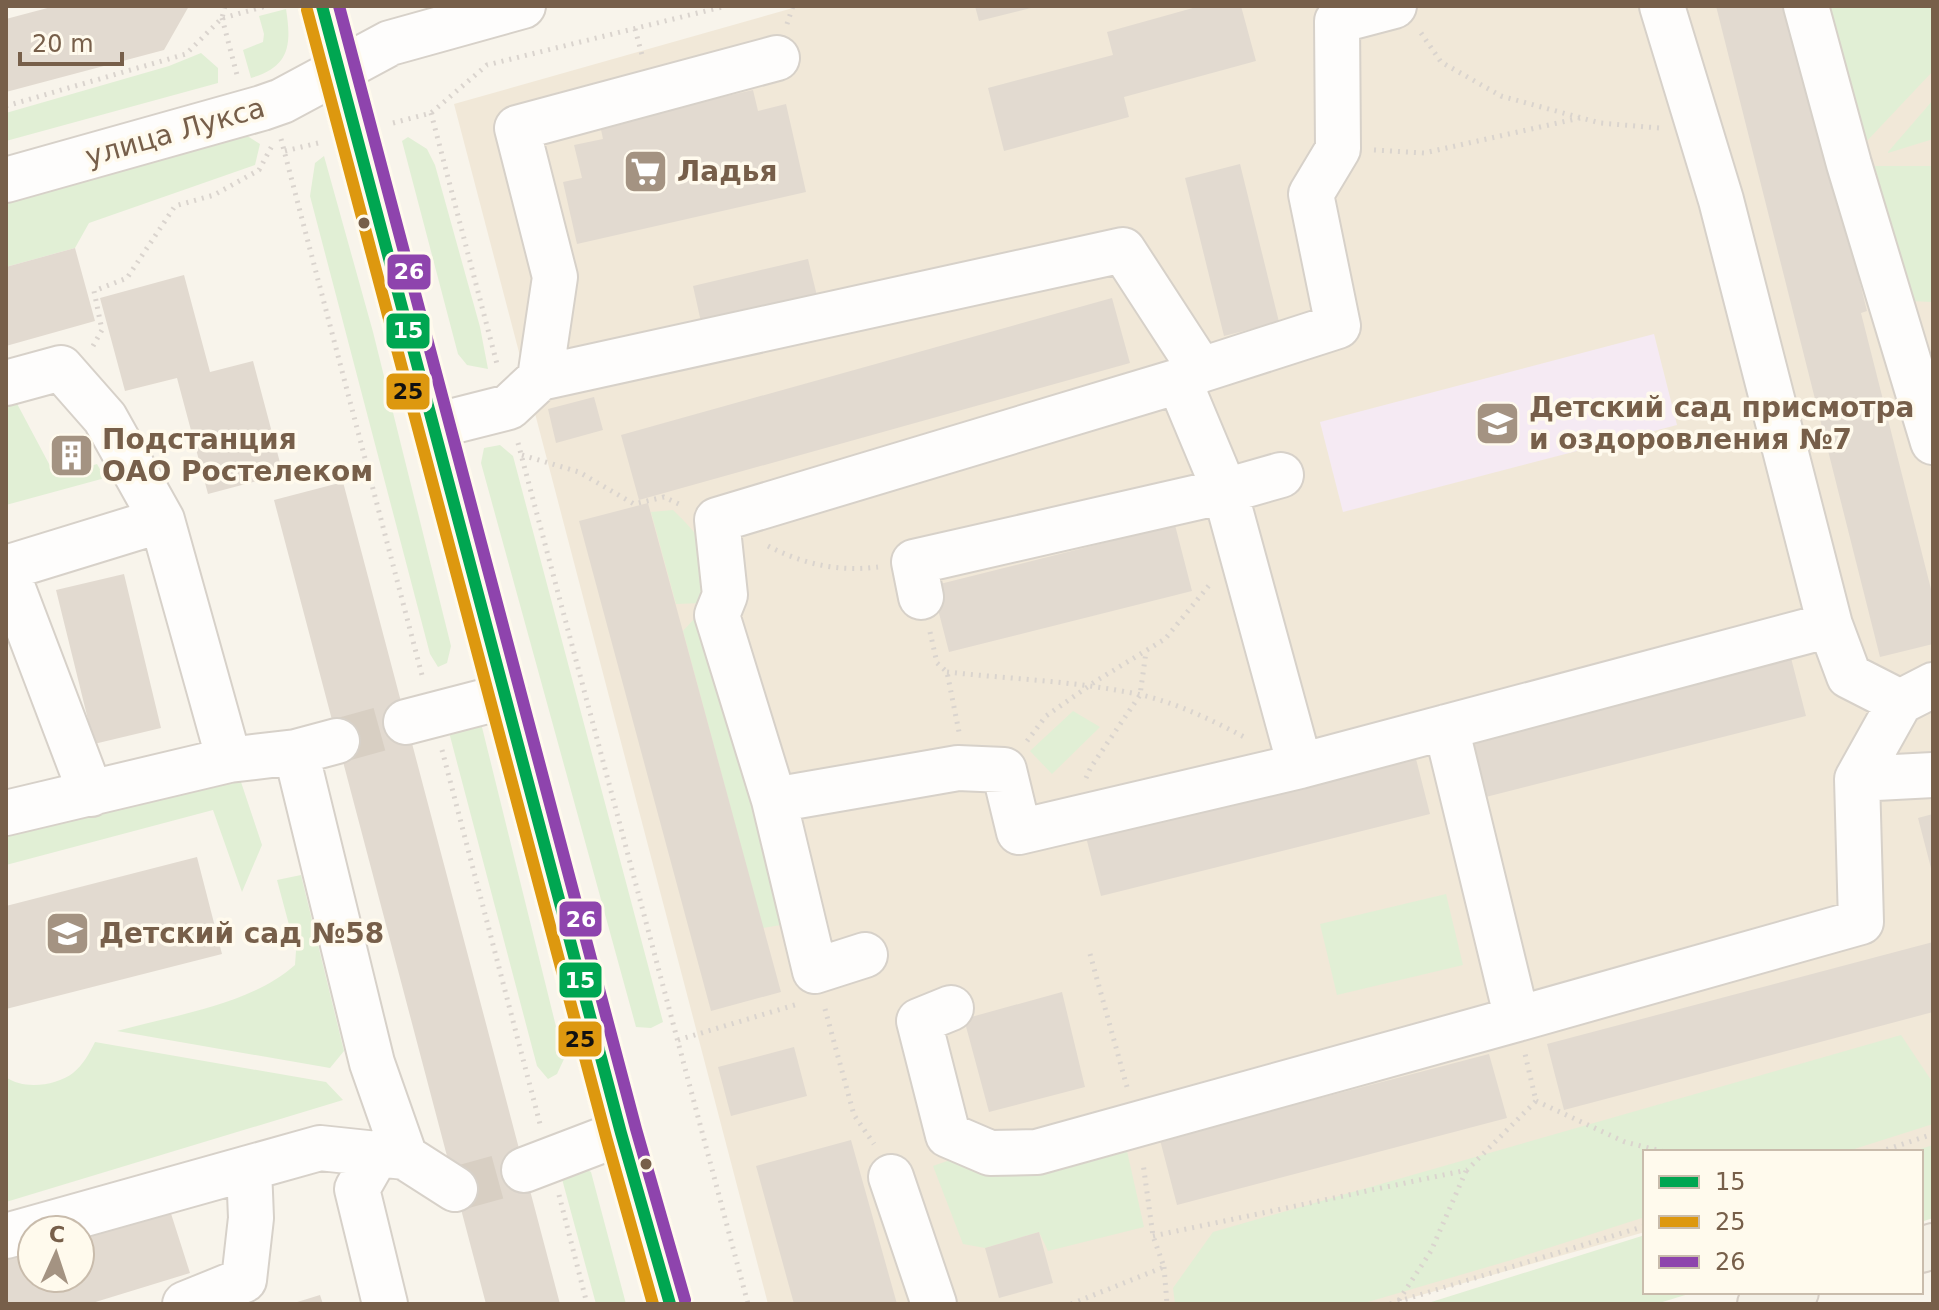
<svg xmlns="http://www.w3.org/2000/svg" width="1939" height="1310" font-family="'DejaVu Sans',sans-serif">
	<rect width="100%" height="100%" fill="#f8f4eb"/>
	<path fill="#f1e8d8" d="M800,6H1933V1150L1645,1152V1232L1389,1304H768L454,104Z"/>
	<path fill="#f5eaf3" d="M1654,334L1677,425L1343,512L1320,422Z"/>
	<path fill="#e1efd5" d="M1826,6H1933V71L1865,143Z
		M286,9C292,46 289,67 251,78L243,50L263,42L264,34L259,16Z
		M201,53L218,68V83L6,141V113L169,66Z
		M1933,100V139L1888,153V152Z
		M241,132L260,144L255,165L89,223L75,248L6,267V196Z
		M408,137L427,149L435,165L480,327L488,369L467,365L458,354L402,141Z
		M324,156L373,332L451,646L447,663L438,667L430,654L310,196L315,163Z
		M1871,166H1933V302L1909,301Z
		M14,398L56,477L97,464L105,478L6,505V400Z
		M500,445L513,456L663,1022L651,1028L636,1027L481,463L484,448Z
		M673,510C710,546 711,553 702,603L676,604L651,512Z
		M694,619H710L789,919L781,925L763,928L683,631Z
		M478,711L564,1059L557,1074L548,1079L537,1066L445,717Z
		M1073,711L1100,727L1052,774L1030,751Z
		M237,770L262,845L242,892L213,810L6,865V827Z
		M301,875L344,1051L330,1068L117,1031C174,1015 250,1005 295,965L296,951L277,880Z
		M1446,894L1463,965L1337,995L1320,924Z
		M1901,1035L1933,1083V1124L1845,1152H1645V1217L1508,1261L1361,1304H1175L1173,1288L1213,1232Z
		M95,1042L326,1082L343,1100L6,1202V1077C23,1090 56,1086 73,1073C83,1065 89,1054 95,1042Z
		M1933,1145V1218L1921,1222V1152H1911Z
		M1127,1151L1144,1227L1048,1251L1039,1232L985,1248L963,1244L933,1166L967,1154L991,1169L1028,1175Z
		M571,1159L591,1172L626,1304H596L562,1179L560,1164Z
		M1645,1235V1292H1695L1656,1304H1425Z"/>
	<path fill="#e2dad0" d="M55,6H189L164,50L6,92V19Z
		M975,6H1035V7L979,21Z
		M1200,6H1241L1256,61L1124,97L1129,117L1004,151L988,88L1113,55L1107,32Z
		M1716,6H1791L1867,311L1861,313L1933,597V644L1880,657Z
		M753,90L758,111L786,104L806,192L577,244L563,182L582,178L574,145L603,139L600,125Z
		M1240,164L1279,322L1224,336L1185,178Z
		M75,248L95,321L6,346V267Z
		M808,259L817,296L701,322L693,286Z
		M184,275L210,372L253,361L283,474L208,494L177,378L125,391L100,298Z
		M1112,298L1130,363L639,500L621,435Z
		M594,397L603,430L556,443L548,409Z
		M80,442L86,461L62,469L56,450Z
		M343,482L560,1304H486L274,500Z
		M648,503L781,992L711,1011L579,521Z
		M1175,525L1192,591L949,652L932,586Z
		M124,574L161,728L94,744L56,590Z
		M1791,658L1806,716L1478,799L1463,740Z
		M1415,755L1430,814L1101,896L1086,837Z
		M1933,814V872H1932L1918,818Z
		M197,857L222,954L6,1009V906Z
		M1933,942V1012L1564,1110L1547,1044Z
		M1062,992L1085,1087L989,1112L964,1019Z
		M794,1047L807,1096L731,1116L718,1067Z
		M1489,1054L1507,1118L1177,1205L1160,1140Z
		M851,1140L897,1304H794L756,1166Z
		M167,1201L190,1273L89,1304H6V1250L32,1242V1278H80V1230Z
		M1039,1232L1053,1283L999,1298L985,1248Z
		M320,1295L323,1304H294V1303Z"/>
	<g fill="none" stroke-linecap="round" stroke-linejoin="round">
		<path stroke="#d8cfc3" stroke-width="44" stroke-dasharray="44 22" stroke-linecap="butt" d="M337,741L406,722
			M455,1189L524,1170"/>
		<defs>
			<path id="minor" d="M1662,6L1721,200L1830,625L1849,676L1900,702
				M1806,6L1849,164L1933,442
				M6,180L262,108L282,101L390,43L523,6
				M1201,370L1338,326L1311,194L1338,149L1337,21L1394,6
				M540,378L555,277L517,128L777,58
				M6,383L61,368L105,418L162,520L229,760
				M434,426L509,407L540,378L1123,250L1201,370L1179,381L717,520L725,595L717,615L774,800L815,971L865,955
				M6,568L162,520
				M6,570L91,794
				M921,597L914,562L1225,491L1281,475
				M406,722L506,696
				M1446,727L1517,1019L1861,922L1857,779L1900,702L1933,685
				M296,752L372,1063L405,1157
				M1300,766L1830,625
				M1857,779L1933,775
				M774,800L958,768L1004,770L1019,832L1300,766L1225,491L1179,381
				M6,813L229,760L296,752L337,741
				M951,1008L919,1021L948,1135L990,1153L1037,1152L1517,1019
				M377,1154L357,1189L385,1304
				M524,1170L621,1133
				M891,1177L934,1304
				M6,1236L320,1148L405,1157L455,1189
				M185,1304L244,1280L251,1218L249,1168"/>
			<path id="major" d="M322,6L621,1133L670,1304
				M1921,1250L1933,1246
				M1760,1304L1796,1292"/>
		</defs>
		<use href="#minor" stroke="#d7d1c9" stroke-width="48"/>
		<use href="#major" stroke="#d7cfc6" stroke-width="48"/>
		<path stroke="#dad4ce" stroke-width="5" stroke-dasharray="2 6" stroke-linecap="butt" d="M222,18L237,75
			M223,18L266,6
			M787,24L793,6
			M635,29L642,55
			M1421,33L1441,62L1501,96L1600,123L1659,128
			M6,106L186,54L222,18L225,6
			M431,113L497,364
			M393,123L431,113L487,65L726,6
			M281,139L423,679
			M1374,150L1424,153L1580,118
			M285,151L318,143
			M93,346L102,330L94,291L127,278L175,206L214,195L259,170L273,144
			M518,443L748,1304
			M522,455L579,472L634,504L664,497L683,506
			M768,546C803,564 838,572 878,567
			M930,632L937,663L947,672L959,732
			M947,672C1010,679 1075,681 1137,694C1175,702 1212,720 1246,738
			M1027,741L1046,716L1096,681L1165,639L1211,583
			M442,750L540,1124
			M1086,778L1091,767L1140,695L1146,652
			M1090,954L1127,1087
			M825,1009L854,1115L874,1144
			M678,1040L798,1004
			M1536,1101L1625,1142L1665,1152
			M1879,1152L1933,1134
			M559,1195L587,1304
			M1153,1236L1467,1170L1536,1101L1525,1054
			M1164,1267L1167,1304
			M1399,1300L1431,1251L1466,1171
			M1071,1304L1164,1267L1153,1236L1143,1163
			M1390,1304L1645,1226"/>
		<use href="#minor" stroke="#fefdfc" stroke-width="44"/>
		<use href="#major" stroke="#f3efe5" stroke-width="44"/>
		<defs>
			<path id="bus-1" d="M322,6L621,1133L670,1304"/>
			<path id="bus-2" d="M307,10L606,1137L653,1304"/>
			<path id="bus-3" d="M339,6L636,1129L685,1300"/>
		</defs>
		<use href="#bus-1" stroke="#fffaed" stroke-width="18"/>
		<use href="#bus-2" stroke="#fffaed" stroke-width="18"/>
		<use href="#bus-3" stroke="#fffaed" stroke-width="18"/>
		<use href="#bus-1" stroke="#00a651" stroke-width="12"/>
		<use href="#bus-2" stroke="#dd980f" stroke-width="12"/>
		<use href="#bus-3" stroke="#8e44ad" stroke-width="12"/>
	</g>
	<defs>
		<symbol id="supermarket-square" viewBox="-11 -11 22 22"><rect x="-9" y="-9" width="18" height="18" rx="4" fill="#a49382" stroke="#fffaed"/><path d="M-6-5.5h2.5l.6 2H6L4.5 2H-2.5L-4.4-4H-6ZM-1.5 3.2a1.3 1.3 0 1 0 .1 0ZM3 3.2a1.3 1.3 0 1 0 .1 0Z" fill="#fff"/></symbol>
		<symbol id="school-square" viewBox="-11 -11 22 22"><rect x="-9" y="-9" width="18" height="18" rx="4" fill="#a49382" stroke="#fffaed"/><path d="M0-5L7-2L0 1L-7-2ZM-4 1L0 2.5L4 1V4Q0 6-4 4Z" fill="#fff"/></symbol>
		<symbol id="building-square" viewBox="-11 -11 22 22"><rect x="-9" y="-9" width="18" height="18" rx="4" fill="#a49382" stroke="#fffaed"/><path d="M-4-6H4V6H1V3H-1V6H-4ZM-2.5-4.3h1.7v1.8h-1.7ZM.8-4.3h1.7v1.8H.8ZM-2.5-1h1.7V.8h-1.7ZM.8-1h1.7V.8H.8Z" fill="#fff"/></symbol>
	</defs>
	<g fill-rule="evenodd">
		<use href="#supermarket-square" x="620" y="146" width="51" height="51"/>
		<use href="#school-square" x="1472" y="398" width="51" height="51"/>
		<use href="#building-square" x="46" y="430" width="51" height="51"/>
		<use href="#school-square" x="42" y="908" width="51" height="51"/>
	</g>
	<g fill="#775f4a" stroke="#fffaed" stroke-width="3">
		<circle cx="364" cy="223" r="7"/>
		<circle cx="646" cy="1164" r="7"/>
	</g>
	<g text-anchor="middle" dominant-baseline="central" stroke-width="7" stroke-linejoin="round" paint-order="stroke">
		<g font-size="28" fill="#775f4a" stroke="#fffaed">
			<text transform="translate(175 132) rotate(-16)">улица Лукса</text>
		</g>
		<g font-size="28" font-weight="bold" fill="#775f4a" stroke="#fffaed" text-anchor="start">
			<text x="677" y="171">Ладья</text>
			<text x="1529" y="407">Детский сад присмотра<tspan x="1529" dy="32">и оздоровления №7</tspan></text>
			<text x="102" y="439">Подстанция<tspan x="102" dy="32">ОАО Ростелеком</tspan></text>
			<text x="99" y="933">Детский сад №58</text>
		</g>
	</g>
	<g stroke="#fffaed" stroke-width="3">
		<rect x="386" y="253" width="46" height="38" rx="8" fill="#8e44ad"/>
		<rect x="385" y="312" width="46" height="38" rx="8" fill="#00a651"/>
		<rect x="385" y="372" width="46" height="39" rx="8" fill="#dd980f"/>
		<rect x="558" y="900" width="45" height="38" rx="8" fill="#8e44ad"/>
		<rect x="558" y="961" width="45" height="38" rx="8" fill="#00a651"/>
		<rect x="557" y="1020" width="46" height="38" rx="8" fill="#dd980f"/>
	</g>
	<g font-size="22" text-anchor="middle" font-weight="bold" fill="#fff">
		<text x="409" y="279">26</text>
		<text x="408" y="338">15</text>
		<text x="581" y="927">26</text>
		<text x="580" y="988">15</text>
	</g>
	<g font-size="22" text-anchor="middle" font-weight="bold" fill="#111">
		<text x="408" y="399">25</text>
		<text x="580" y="1047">25</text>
	</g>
	<rect width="1939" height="1310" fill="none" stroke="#775f4a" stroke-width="16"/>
	<rect x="1643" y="1150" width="280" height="144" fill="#fffaed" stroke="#c9bcac" stroke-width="2"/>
	<rect x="1659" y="1176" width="40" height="12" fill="#00a651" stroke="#c9bcac" stroke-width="2"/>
	<text x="1715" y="1190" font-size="24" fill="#775f4a">15</text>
	<rect x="1659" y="1216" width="40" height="12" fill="#dd980f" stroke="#c9bcac" stroke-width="2"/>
	<text x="1715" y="1230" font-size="24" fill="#775f4a">25</text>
	<rect x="1659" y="1256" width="40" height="12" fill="#8e44ad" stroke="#c9bcac" stroke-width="2"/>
	<text x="1715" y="1270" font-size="24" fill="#775f4a">26</text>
	<g transform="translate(56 1254) rotate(3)"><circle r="38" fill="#fffaed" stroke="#c9bcac" stroke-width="2"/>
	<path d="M0-6L14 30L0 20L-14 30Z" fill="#a49382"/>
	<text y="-12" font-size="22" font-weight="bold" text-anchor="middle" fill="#775f4a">С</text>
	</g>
	<path d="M20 52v12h102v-12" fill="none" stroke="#775f4a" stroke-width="4"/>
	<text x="32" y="52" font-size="24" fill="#775f4a" stroke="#fffaed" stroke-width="6" paint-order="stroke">20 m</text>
</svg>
